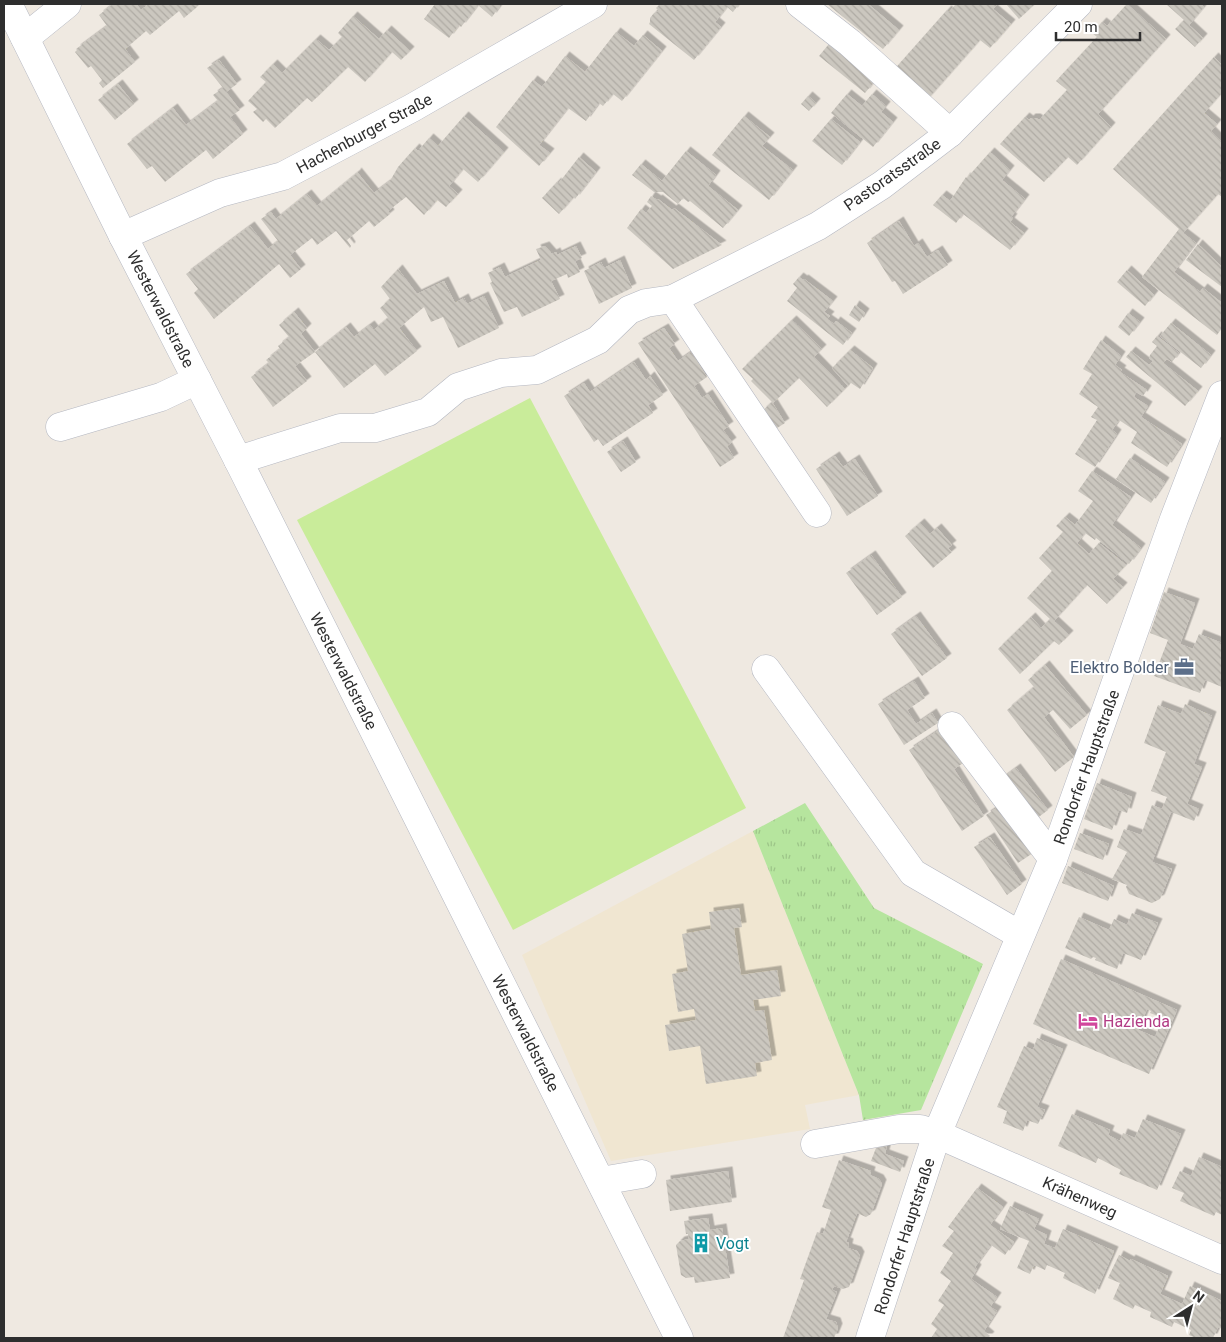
<svg xmlns="http://www.w3.org/2000/svg" width="1226" height="1342" font-family="Roboto,sans-serif">
<style>
.education{fill:#f0e6d1}
.park{fill:url(#park-tufts)}
.pitch{fill:#c9ec9a}
.building{fill:url(#building-back-hatch);fill-rule:evenodd;filter:url(#shadow)}
.lines{fill:none;stroke-linecap:round;stroke-linejoin:round}
.minor-casing{stroke:#b4b7c1;stroke-width:29}
.minor{stroke:#fff;stroke-width:28}
.labels{text-anchor:middle;stroke-width:4;stroke-linejoin:round;paint-order:stroke}
.street-label{font-size:16px;fill:#2e2e2e;stroke:#fff}
.service-label{font-size:16px;fill:#4e5e75;stroke:#fff;text-anchor:end}
.hotel-label{font-size:16px;fill:#b23c85;stroke:#fff;text-anchor:start}
.culture-label{font-size:16px;fill:#0d838f;stroke:#fff;text-anchor:start}
</style>
<defs>
<pattern id="park-tufts" width="24" height="20" patternUnits="userSpaceOnUse" patternTransform="scale(1.25)"><rect width="24" height="20" fill="#b6e59e"/><path d="M3 7l-1-3M5 7V3M7 7l1-3M15 17l-1-3M17 17v-4M19 17l1-3" fill="none" stroke="#9dc588"/></pattern>
<pattern id="building-back-hatch" width="6" height="6" patternUnits="userSpaceOnUse" patternTransform="scale(1.25)"><rect width="6" height="6" fill="#cbc7bf"/><path d="M-1 5l2 2M0 0l6 6M5-1l2 2" fill="none" stroke="#afaba4"/></pattern>
<filter id="shadow"><feDropShadow dx="4.5" dy="-4.5" stdDeviation="0" flood-color="#0004"/></filter>
</defs>
<rect width="100%" height="100%" fill="#efe9e1"/>
<path class="education" d="M 753,831 L 859,1095 L 805,1105 L 810,1129 L 611,1161 L 522,955 Z"/>
<path class="park" d="M 805,803 L 874,908 L 983,964 L 921,1110 L 863,1120 L 859,1095 L 753,831 Z"/>
<path class="pitch" d="M 530,398 L 746,808 L 513,930 L 297,520 Z"/>
<g class="building">
<path d="M 113,4 L 136,4 L 141,10 L 149,4 L 195,4 L 197,7 L 184,18 L 179,11 L 150,35 L 146,31 L 125,49 L 135,62 L 103,88 L 99,83 L 102,80 L 91,66 L 88,68 L 75,52 L 77,50 L 76,49 L 107,26 L 99,15 Z"/>
<path d="M 435,4 L 498,4 L 500,6 L 492,17 L 478,5 L 461,27 L 459,25 L 449,38 L 424,19 Z"/>
<path d="M 660,4 L 739,4 L 733,12 L 727,7 L 715,22 L 721,27 L 694,60 L 649,24 L 650,22 L 650,18 L 654,13 L 659,11 L 656,8 Z"/>
<path d="M 827,4 L 868,4 L 899,30 L 883,49 Z"/>
<path d="M 956,4 L 996,4 L 997,5 L 993,9 L 1011,24 L 990,48 L 980,40 L 926,101 L 892,72 L 947,10 L 949,12 Z"/>
<path d="M 1006,4 L 1035,4 L 1019,19 Z"/>
<path d="M 1127,4 L 1166,39 L 1098,114 L 1111,127 L 1077,165 L 1068,157 L 1044,182 L 1000,144 L 1025,117 L 1029,120 L 1031,118 L 1036,118 L 1039,120 L 1067,90 L 1056,81 L 1097,37 L 1092,33 L 1102,22 L 1107,26 Z"/>
<path d="M 1166,4 L 1200,4 L 1204,7 L 1189,25 L 1203,38 L 1195,47 L 1175,29 L 1184,20 Z"/>
<path d="M 353,16 L 379,39 L 387,30 L 410,51 L 401,60 L 392,52 L 365,82 L 348,67 L 312,102 L 307,98 L 275,128 L 266,119 L 263,122 L 253,112 L 257,109 L 248,101 L 266,82 L 260,77 L 273,64 L 282,73 L 316,39 L 329,50 L 342,37 L 338,33 Z"/>
<path d="M 616,32 L 634,46 L 643,35 L 662,51 L 622,101 L 613,94 L 603,106 L 599,103 L 586,121 L 568,108 L 539,145 L 550,153 L 539,166 L 496,127 L 533,80 L 542,87 L 565,56 L 585,72 Z"/>
<path d="M 829,44 L 875,81 L 865,93 L 819,56 Z"/>
<path d="M 1214,57 L 1222,65 L 1222,95 L 1221,94 L 1204,113 L 1217,124 L 1211,131 L 1222,142 L 1222,197 L 1218,194 L 1183,233 L 1196,243 L 1174,272 L 1200,292 L 1203,288 L 1222,303 L 1222,328 L 1217,335 L 1142,277 L 1179,229 L 1113,169 Z"/>
<path d="M 219,60 L 237,84 L 226,92 L 240,110 L 230,117 L 243,134 L 213,159 L 206,150 L 165,182 L 152,166 L 147,169 L 127,144 L 173,108 L 186,125 L 218,101 L 213,95 L 223,88 L 207,68 Z"/>
<path d="M 118,84 L 134,104 L 115,120 L 98,100 Z"/>
<path d="M 847,94 L 862,106 L 872,94 L 886,106 L 881,112 L 893,122 L 873,147 L 831,113 Z"/>
<path d="M 808,96 L 816,103 L 809,111 L 801,104 Z"/>
<path d="M 464,116 L 504,152 L 478,182 L 463,169 L 449,186 L 458,194 L 446,207 L 437,200 L 424,215 L 406,197 L 388,211 L 390,214 L 374,227 L 369,221 L 347,240 L 351,246 L 350,248 L 336,231 L 317,245 L 312,238 L 290,255 L 301,269 L 290,278 L 279,264 L 214,319 L 194,293 L 198,289 L 186,274 L 250,226 L 268,249 L 278,241 L 261,219 L 271,212 L 276,219 L 307,194 L 317,206 L 356,174 L 357,172 L 374,193 L 390,181 L 398,167 L 415,148 L 418,151 L 429,138 L 438,146 Z"/>
<path d="M 744,116 L 770,137 L 762,146 L 793,170 L 769,200 L 712,155 Z"/>
<path d="M 831,119 L 860,142 L 842,165 L 812,141 Z"/>
<path d="M 686,151 L 716,175 L 708,186 L 738,210 L 723,228 L 690,201 L 688,202 L 683,198 L 678,204 L 663,192 L 654,192 L 632,175 L 641,164 L 662,181 Z"/>
<path d="M 990,152 L 1010,170 L 1002,180 L 1025,199 L 1011,217 L 1013,218 L 1010,222 L 1024,233 L 1010,250 L 963,214 L 956,223 L 933,205 L 942,195 L 950,201 L 966,177 L 967,178 Z"/>
<path d="M 579,157 L 596,172 L 575,199 L 574,197 L 559,214 L 542,198 L 557,182 L 558,184 Z"/>
<path d="M 651,196 L 657,200 L 658,199 L 672,210 L 674,208 L 722,245 L 673,269 L 627,228 L 641,209 L 646,213 L 652,206 L 647,202 Z"/>
<path d="M 899,221 L 914,246 L 918,243 L 927,257 L 938,250 L 948,265 L 903,294 L 895,281 L 892,282 L 867,243 Z"/>
<path d="M 1198,244 L 1222,267 L 1222,287 L 1186,260 Z"/>
<path d="M 545,246 L 552,254 L 556,252 L 557,255 L 576,246 L 582,258 L 575,261 L 580,272 L 568,278 L 567,274 L 551,281 L 560,299 L 522,317 L 517,307 L 504,312 L 490,283 L 492,282 L 488,273 L 500,267 L 505,277 L 541,260 L 536,249 Z"/>
<path d="M 620,260 L 632,288 L 599,304 L 584,271 L 601,262 L 604,268 Z"/>
<path d="M 398,269 L 417,294 L 444,281 L 455,303 L 464,298 L 467,304 L 484,296 L 499,328 L 458,348 L 443,317 L 431,322 L 424,307 L 399,328 L 417,351 L 385,376 L 375,364 L 344,388 L 315,352 L 295,366 L 307,381 L 273,407 L 251,377 L 269,363 L 266,360 L 280,349 L 278,346 L 289,337 L 279,325 L 294,312 L 307,328 L 301,334 L 315,352 L 346,327 L 354,337 L 370,325 L 374,330 L 388,318 L 380,308 L 390,299 L 381,287 Z"/>
<path d="M 1127,270 L 1154,295 L 1145,306 L 1117,282 Z"/>
<path d="M 799,277 L 803,280 L 804,279 L 833,301 L 824,312 L 830,316 L 827,319 L 834,324 L 836,321 L 852,333 L 843,345 L 787,301 L 797,288 L 793,284 Z"/>
<path d="M 855,305 L 865,313 L 859,322 L 849,315 Z"/>
<path d="M 1128,313 L 1140,322 L 1129,336 L 1118,327 Z"/>
<path d="M 792,320 L 822,349 L 814,357 L 845,389 L 827,407 L 799,378 L 773,403 L 751,381 L 753,379 L 742,369 Z"/>
<path d="M 1171,323 L 1211,355 L 1201,368 L 1160,336 Z"/>
<path d="M 664,328 L 675,344 L 669,348 L 678,361 L 691,352 L 707,377 L 694,386 L 702,398 L 708,394 L 729,426 L 723,430 L 732,442 L 727,446 L 734,458 L 720,467 L 638,343 Z"/>
<path d="M 1157,336 L 1179,353 L 1172,362 L 1167,359 L 1163,363 L 1198,391 L 1185,406 L 1126,357 L 1131,351 L 1149,365 L 1153,361 L 1149,358 L 1150,355 L 1157,346 L 1152,342 Z"/>
<path d="M 1101,340 L 1121,356 L 1115,365 L 1122,370 L 1120,372 L 1147,390 L 1143,396 L 1136,392 L 1134,397 L 1148,406 L 1141,417 L 1182,444 L 1167,467 L 1131,443 L 1137,432 L 1119,420 L 1112,430 L 1117,434 L 1095,467 L 1075,454 L 1097,420 L 1091,417 L 1098,407 L 1079,394 L 1092,374 L 1083,369 Z"/>
<path d="M 850,350 L 873,368 L 860,389 L 851,383 L 848,386 L 832,368 Z"/>
<path d="M 634,362 L 646,380 L 650,376 L 663,395 L 648,405 L 653,413 L 603,446 L 598,439 L 594,442 L 564,396 L 584,383 L 590,392 Z"/>
<path d="M 772,402 L 785,423 L 774,430 L 762,411 Z"/>
<path d="M 623,441 L 636,462 L 621,472 L 607,452 Z"/>
<path d="M 835,456 L 843,467 L 855,459 L 878,496 L 847,516 L 816,469 Z"/>
<path d="M 1130,458 L 1165,482 L 1151,503 L 1116,479 Z"/>
<path d="M 1092,471 L 1131,497 L 1112,525 L 1141,548 L 1129,564 L 1096,538 L 1095,540 L 1085,533 L 1077,543 L 1089,554 L 1099,543 L 1126,565 L 1113,579 L 1123,587 L 1107,604 L 1087,585 L 1054,621 L 1069,635 L 1059,645 L 1054,641 L 1020,674 L 998,649 L 1031,617 L 1041,628 L 1050,619 L 1027,598 L 1052,571 L 1039,558 L 1063,532 L 1056,526 L 1065,517 L 1075,525 L 1093,501 L 1078,491 Z"/>
<path d="M 920,523 L 930,534 L 937,528 L 952,545 L 948,548 L 952,552 L 933,568 L 905,536 Z"/>
<path d="M 871,555 L 902,597 L 877,615 L 846,573 Z"/>
<path d="M 1164,592 L 1195,603 L 1180,644 L 1193,649 L 1199,634 L 1222,643 L 1222,687 L 1205,680 L 1200,693 L 1154,676 L 1168,640 L 1150,633 Z"/>
<path d="M 916,616 L 947,658 L 922,676 L 891,634 Z"/>
<path d="M 1045,665 L 1087,715 L 1070,729 L 1053,710 L 1044,717 L 1074,757 L 1055,772 L 1007,710 L 1034,687 L 1028,680 Z"/>
<path d="M 914,681 L 925,698 L 907,710 L 916,724 L 932,713 L 938,723 L 904,745 L 878,704 Z"/>
<path d="M 1185,704 L 1212,716 L 1194,764 L 1202,767 L 1187,804 L 1199,809 L 1194,821 L 1171,812 L 1152,862 L 1172,869 L 1160,899 L 1152,903 L 1129,894 L 1126,887 L 1127,885 L 1112,879 L 1127,852 L 1117,847 L 1124,829 L 1141,835 L 1152,805 L 1162,809 L 1167,797 L 1151,791 L 1166,752 L 1144,743 L 1158,705 L 1181,714 Z"/>
<path d="M 945,726 L 968,760 L 954,769 L 984,816 L 962,831 L 909,750 Z"/>
<path d="M 1016,768 L 1048,810 L 1032,822 L 1000,780 Z"/>
<path d="M 1097,783 L 1132,797 L 1127,813 L 1119,810 L 1112,830 L 1084,819 Z"/>
<path d="M 1001,805 L 1033,853 L 1018,863 L 986,815 Z"/>
<path d="M 1080,833 L 1109,844 L 1103,860 L 1074,849 Z"/>
<path d="M 990,837 L 1022,884 L 1007,895 L 974,847 Z"/>
<path d="M 1068,866 L 1114,886 L 1108,901 L 1062,883 Z"/>
<path d="M 739,908 L 742,927 L 734,928 L 741,975 L 777,970 L 781,996 L 753,1000 L 755,1011 L 764,1010 L 772,1060 L 755,1063 L 757,1076 L 706,1084 L 700,1046 L 669,1051 L 665,1025 L 696,1020 L 694,1009 L 678,1012 L 672,974 L 688,971 L 682,934 L 711,929 L 709,912 Z"/>
<path d="M 1132,913 L 1158,923 L 1141,960 L 1123,953 L 1117,969 L 1095,960 L 1096,958 L 1093,957 L 1091,959 L 1065,948 L 1079,917 L 1109,930 L 1114,919 L 1127,925 Z"/>
<path d="M 1061,959 L 1177,1010 L 1149,1074 L 1033,1024 ZM 1147,1009 L 1151,1011 L 1150,1013 L 1163,1018 L 1155,1037 L 1138,1030 Z"/>
<path d="M 1037,1038 L 1063,1049 L 1037,1107 L 1045,1110 L 1038,1124 L 1027,1120 L 1023,1131 L 1003,1123 L 1007,1111 L 997,1107 L 1024,1046 L 1033,1050 Z"/>
<path d="M 1072,1114 L 1110,1130 L 1108,1135 L 1120,1141 L 1123,1133 L 1135,1138 L 1143,1119 L 1181,1134 L 1157,1190 L 1119,1174 L 1121,1170 L 1098,1158 L 1096,1163 L 1058,1146 Z"/>
<path d="M 887,1146 L 885,1154 L 904,1161 L 900,1172 L 871,1161 L 876,1148 Z"/>
<path d="M 1199,1157 L 1222,1167 L 1222,1215 L 1216,1212 L 1214,1216 L 1180,1201 L 1184,1193 L 1172,1188 L 1180,1171 L 1191,1176 Z"/>
<path d="M 839,1160 L 871,1171 L 870,1175 L 879,1179 L 882,1184 L 871,1214 L 866,1217 L 857,1213 L 846,1242 L 849,1243 L 848,1248 L 857,1251 L 860,1256 L 849,1287 L 843,1289 L 834,1286 L 832,1290 L 837,1292 L 826,1319 L 836,1322 L 838,1328 L 834,1338 L 783,1338 L 804,1280 L 800,1279 L 817,1232 L 823,1234 L 831,1210 L 822,1207 Z"/>
<path d="M 728,1171 L 732,1202 L 670,1211 L 666,1180 Z"/>
<path d="M 977,1188 L 1003,1207 L 990,1225 L 1014,1242 L 1005,1255 L 991,1245 L 975,1267 L 977,1269 L 971,1279 L 997,1297 L 990,1307 L 997,1311 L 984,1331 L 990,1336 L 988,1338 L 931,1338 L 937,1329 L 931,1324 L 944,1305 L 938,1301 L 951,1281 L 940,1273 L 953,1253 L 942,1246 L 954,1231 L 948,1227 Z"/>
<path d="M 1010,1206 L 1039,1219 L 1034,1229 L 1047,1235 L 1044,1244 L 1055,1248 L 1063,1229 L 1114,1251 L 1095,1294 L 1063,1278 L 1065,1273 L 1047,1265 L 1045,1270 L 1034,1265 L 1030,1274 L 1017,1268 L 1029,1241 L 1000,1229 Z"/>
<path d="M 708,1218 L 710,1230 L 722,1228 L 730,1278 L 695,1283 L 694,1277 L 686,1278 L 681,1275 L 676,1245 L 680,1241 L 689,1239 L 688,1234 L 686,1234 L 684,1221 Z"/>
<path d="M 1119,1255 L 1130,1261 L 1131,1259 L 1168,1276 L 1160,1294 L 1182,1304 L 1190,1286 L 1222,1301 L 1222,1329 L 1218,1327 L 1213,1338 L 1196,1338 L 1189,1335 L 1191,1330 L 1174,1322 L 1172,1327 L 1150,1317 L 1151,1312 L 1135,1305 L 1133,1309 L 1113,1299 L 1120,1283 L 1108,1278 Z"/>
</g>
<g class="lines">
<defs>
<g id="minor">
<path d="M 8,4 L 123,236 L 238,460 L 679,1338"/>
<path d="M 800,4 L 850,43 L 950,133"/>
<path d="M 25,38 L 67,4"/>
<path d="M 123,236 L 220,193 L 283,176 L 412,108 L 593,4"/>
<path d="M 673,299 L 817,513"/>
<path d="M 60,427 L 161,397 L 197,380"/>
<path d="M 238,460 L 340,428 L 375,428 L 428,412 L 458,387 L 501,373 L 537,370 L 598,340 L 629,310 L 646,303 L 673,299 L 818,226 L 882,185 L 950,133 L 1078,4"/>
<path d="M 766,669 L 913,873 L 1020,935"/>
<path d="M 952,726 L 1053,859"/>
<path d="M 815,1144 L 899,1129 L 920,1129 L 937,1134 L 1222,1260"/>
<path d="M 601,1181 L 642,1174"/>
<path d="M 870,1338 L 937,1134 L 1053,859 L 1174,519 L 1222,395"/>
</g>
</defs>
<use href="#minor" class="minor-casing"/>
<use href="#minor" class="minor"/>
</g>
<defs>
<symbol id="office-bare" viewBox="-9 -9 18 18"><path d="M-6-3h4V-5.5h4V-3h4V5H-6ZM-1-4.5V-3h2v-1.5ZM-6 0V1H6V0Z" fill="#5c6f8a" stroke="#fff" stroke-width="2.5" paint-order="stroke"/></symbol>
<symbol id="hotel-bare" viewBox="-9 -9 18 18"><path d="M-6-4.5h1.5V1H6V5H4.5V3h-9V5H-6ZM-4 0a1.8 1.8 0 1 1 3.6 0ZM.5 0V-2.5h3Q6-2.5 6 0Z" fill="#d1479c" stroke="#fff" stroke-width="2.5" paint-order="stroke"/></symbol>
<symbol id="building-bare" viewBox="-9 -9 18 18"><path d="M-4-6H4V6H1V3H-1V6H-4ZM-2.5-4.3h1.7v1.8h-1.7ZM.8-4.3h1.7v1.8H.8ZM-2.5-1h1.7V.8h-1.7ZM.8-1h1.7V.8H.8Z" fill="#0f9aa8" stroke="#fff" stroke-width="2.5" paint-order="stroke"/></symbol>
</defs>
<g fill-rule="evenodd">
<use href="#office-bare" x="1170" y="653" width="28" height="28"/>
<use href="#hotel-bare" x="1074" y="1007" width="28" height="28"/>
<use href="#building-bare" x="687" y="1229" width="28" height="28"/>
</g>
<g class="labels">
<g class="street-label">
<text transform="translate(364 133) rotate(-28)" y="6">Hachenburger Straße</text>
<text transform="translate(892 174) rotate(-35)" y="6">Pastoratsstraße</text>
<text transform="translate(161 309) rotate(63)" y="6">Westerwaldstraße</text>
<text transform="translate(344 671) rotate(63)" y="6">Westerwaldstraße</text>
<text transform="translate(1086 767) rotate(-70)" y="6">Rondorfer Hauptstraße</text>
<text transform="translate(526 1033) rotate(63)" y="6">Westerwaldstraße</text>
<text transform="translate(1080 1197) rotate(24)" y="6">Krähenweg</text>
<text transform="translate(904 1236) rotate(-72)" y="6">Rondorfer Hauptstraße</text>
</g>
<g class="service-label">
<text x="1169" y="673">Elektro Bolder</text>
</g>
<g class="hotel-label">
<text x="1103" y="1027">Hazienda</text>
</g>
<g class="culture-label">
<text x="716" y="1249">Vogt</text>
</g>
</g>
<rect width="1226" height="1342" fill="none" stroke="#2e2e2e" stroke-width="10"/>
<g transform="translate(1191 1307) rotate(36)" stroke="#ffffff" stroke-width="4" paint-order="stroke">
<path d="M0-4L9 19L0 12L-9 19Z" fill="#2e2e2e"/>
<text y="-8" font-size="14" font-weight="bold" text-anchor="middle" fill="#2e2e2e">N</text>
</g>
<path d="M1056 32v8h84v-8" fill="none" stroke="#2e2e2e" stroke-width="2.5"/>
<text x="1064" y="32" font-size="15" fill="#2e2e2e" stroke="#ffffff" stroke-width="4" paint-order="stroke">20 m</text>
</svg>
